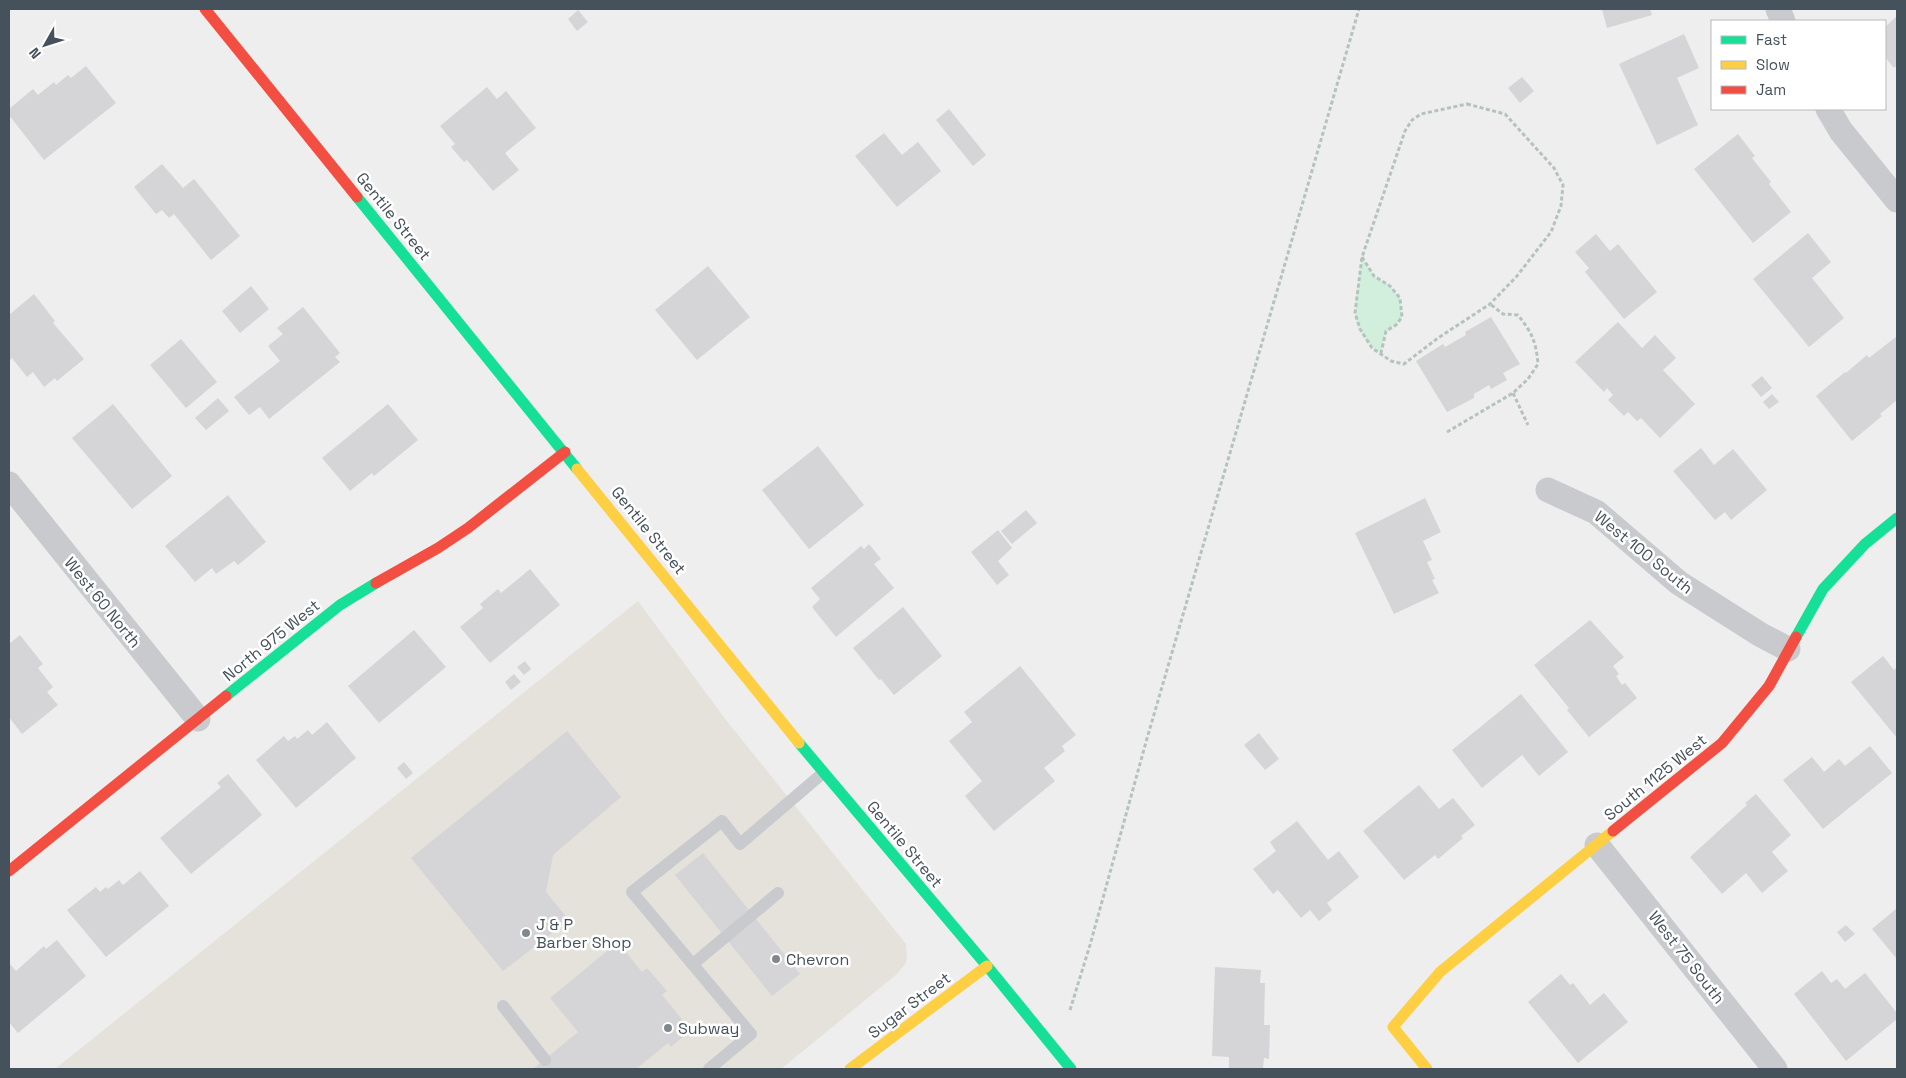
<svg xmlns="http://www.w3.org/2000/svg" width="1906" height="1078" font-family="'Space Grotesk',sans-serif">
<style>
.commercial{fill:#e4e2db}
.green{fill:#d1efdc}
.building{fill:#d5d5d7}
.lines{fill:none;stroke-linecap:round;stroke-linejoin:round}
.path{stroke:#b5c3be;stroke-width:3;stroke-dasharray:4 2.5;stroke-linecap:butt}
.lane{stroke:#c8cacd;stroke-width:12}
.street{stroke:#c8cacd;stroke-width:25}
.fast{stroke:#16e098;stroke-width:11}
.slow{stroke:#ffcf43;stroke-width:11}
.jam{stroke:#f24e42;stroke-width:11}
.poi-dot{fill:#80888e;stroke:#fff;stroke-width:2}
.labels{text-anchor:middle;stroke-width:5;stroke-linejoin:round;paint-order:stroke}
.street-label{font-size:16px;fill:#45515b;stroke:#fff}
.poi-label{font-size:16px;fill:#45515b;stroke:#fff;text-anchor:start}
</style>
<rect width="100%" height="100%" fill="#efeeee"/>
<path class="commercial" d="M 638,601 L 726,720 L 906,944 L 907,955 L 906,963 L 897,974 L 781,1069 L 55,1069 Z"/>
<path class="green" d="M 1362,257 L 1374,276 L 1390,286 L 1400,298 L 1402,317 L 1396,325 L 1386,331 L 1381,353 C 1368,346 1355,327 1355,312 C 1355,294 1360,275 1362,257 Z"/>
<g class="building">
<path d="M 1602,9 L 1650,9 L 1652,15 L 1607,28 Z"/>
<path d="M 578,10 L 588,22 L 577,31 L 568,19 Z"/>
<path d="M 1897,16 L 1897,65 L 1894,68 L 1885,57 L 1885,27 Z"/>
<path d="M 1684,34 L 1699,68 L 1677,78 L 1698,125 L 1657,145 L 1619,64 Z"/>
<path d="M 86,66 L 116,103 L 44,160 L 9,115 L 9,109 L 33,89 L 38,95 L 54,82 L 56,85 L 68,75 L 71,78 Z"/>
<path d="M 1522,77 L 1534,91 L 1520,103 L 1508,88 Z"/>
<path d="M 487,87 L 497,99 L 506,91 L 536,128 L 505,153 L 519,170 L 493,191 L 467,160 L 464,162 L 451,147 L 455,144 L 440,126 Z"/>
<path d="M 949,109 L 986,155 L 973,166 L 936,120 Z"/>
<path d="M 884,133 L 902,155 L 918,142 L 941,171 L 897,207 L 855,156 Z"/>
<path d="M 1738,134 L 1755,156 L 1752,158 L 1771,182 L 1769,184 L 1791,212 L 1753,243 L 1694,169 Z"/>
<path d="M 162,164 L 183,188 L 194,179 L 240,236 L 211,260 L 174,214 L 169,218 L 162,210 L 156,214 L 134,187 Z"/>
<path d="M 1808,233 L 1831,262 L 1812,278 L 1844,318 L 1809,347 L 1753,279 Z"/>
<path d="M 1596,234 L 1610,251 L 1618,244 L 1657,292 L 1624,319 L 1585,272 L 1589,268 L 1575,252 Z"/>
<path d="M 708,266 L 750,317 L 697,360 L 655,310 Z"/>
<path d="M 251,286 L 269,309 L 240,333 L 222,311 Z"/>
<path d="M 34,294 L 55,321 L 53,323 L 84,359 L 57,381 L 55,378 L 44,387 L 33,372 L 27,377 L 12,358 L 9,361 L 9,315 Z"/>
<path d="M 303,307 L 340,353 L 335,357 L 340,362 L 269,419 L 260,407 L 249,415 L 234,397 L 280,361 L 268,346 L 283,334 L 277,328 Z"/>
<path d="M 1491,317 L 1520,364 L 1503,373 L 1507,380 L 1491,389 L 1489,385 L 1474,394 L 1474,398 L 1447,412 L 1416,361 L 1443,344 L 1445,347 L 1466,335 L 1465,332 Z"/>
<path d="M 1618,322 L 1642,348 L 1655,335 L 1676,358 L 1663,370 L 1695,404 L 1660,438 L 1641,418 L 1637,421 L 1628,412 L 1624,416 L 1608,400 L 1613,395 L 1607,388 L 1604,392 L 1575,362 Z"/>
<path d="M 1897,336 L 1897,400 L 1880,414 L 1882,416 L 1852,441 L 1816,396 L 1845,372 L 1846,373 L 1867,355 L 1869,358 Z"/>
<path d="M 181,339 L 217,382 L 186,408 L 150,365 Z"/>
<path d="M 1762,376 L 1772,388 L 1761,397 L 1751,385 Z"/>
<path d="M 1772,394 L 1779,402 L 1769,409 L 1763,402 Z"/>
<path d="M 218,398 L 229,411 L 206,430 L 195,418 Z"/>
<path d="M 113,404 L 172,476 L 132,509 L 72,438 Z"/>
<path d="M 388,404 L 418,440 L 374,476 L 372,473 L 350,491 L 322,458 Z"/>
<path d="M 818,446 L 864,505 L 809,549 L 762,490 Z"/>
<path d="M 1701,448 L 1714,465 L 1733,449 L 1767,490 L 1731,520 L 1725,512 L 1715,520 L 1673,471 Z"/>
<path d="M 228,495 L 266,542 L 238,565 L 234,561 L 216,574 L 212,568 L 195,582 L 165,546 Z"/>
<path d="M 1425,498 L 1441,532 L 1423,541 L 1432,560 L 1427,562 L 1435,579 L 1432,580 L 1439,593 L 1394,614 L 1355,533 Z"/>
<path d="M 1026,510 L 1037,523 L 1012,544 L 1001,531 Z"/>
<path d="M 998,530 L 1012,548 L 998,561 L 1009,575 L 997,585 L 971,552 Z"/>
<path d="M 869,544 L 881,559 L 874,564 L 894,588 L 836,637 L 812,607 L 820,599 L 811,588 L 861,546 L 864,549 Z"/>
<path d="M 530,569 L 560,605 L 490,663 L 460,627 L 483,608 L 480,604 L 498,589 L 501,593 Z"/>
<path d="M 903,607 L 942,656 L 894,695 L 881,679 L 879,680 L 853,648 Z"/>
<path d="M 1590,620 L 1624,657 L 1613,666 L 1619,674 L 1616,676 L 1622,685 L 1625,683 L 1637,698 L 1589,737 L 1567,710 L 1569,708 L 1534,665 Z"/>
<path d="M 414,630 L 446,667 L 379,723 L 348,686 Z"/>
<path d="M 20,635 L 43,664 L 38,668 L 53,687 L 47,692 L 58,705 L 22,734 L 9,717 L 9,644 Z"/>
<path d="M 1883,656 L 1894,670 L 1897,667 L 1897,738 L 1851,682 Z"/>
<path d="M 525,661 L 531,669 L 524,675 L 517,667 Z"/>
<path d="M 1020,666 L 1076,735 L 1062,746 L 1065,751 L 1044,768 L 1055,781 L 994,831 L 965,796 L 982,781 L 949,741 L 972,722 L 964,712 Z"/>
<path d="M 514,674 L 521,682 L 511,690 L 505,682 Z"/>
<path d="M 1521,694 L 1568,752 L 1539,776 L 1522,755 L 1482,788 L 1452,750 Z"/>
<path d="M 327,722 L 356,758 L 296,808 L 256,760 L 284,736 L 288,741 L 295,736 L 297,739 L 308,730 L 312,735 Z"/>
<path d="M 567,731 L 621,797 L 553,855 L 546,892 L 569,920 L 503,971 L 411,858 Z"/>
<path d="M 1259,733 L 1279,759 L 1265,770 L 1244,745 Z"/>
<path d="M 1870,746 L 1892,773 L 1823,829 L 1783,780 L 1812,757 L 1824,772 L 1839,759 L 1845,766 Z"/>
<path d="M 404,762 L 413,773 L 406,779 L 397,768 Z"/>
<path d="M 228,774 L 262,815 L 191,874 L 160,838 L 221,787 L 217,783 Z"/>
<path d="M 1419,785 L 1439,809 L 1453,798 L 1475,825 L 1461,836 L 1463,838 L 1438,859 L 1435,855 L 1404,880 L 1363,831 Z"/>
<path d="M 1756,794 L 1791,835 L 1772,852 L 1788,871 L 1762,893 L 1746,873 L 1722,894 L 1690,857 L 1747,805 L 1745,803 Z"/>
<path d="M 1297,821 L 1328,860 L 1339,851 L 1359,877 L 1327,903 L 1332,910 L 1319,921 L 1310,910 L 1301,918 L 1278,890 L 1273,894 L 1253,869 L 1276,851 L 1270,842 Z"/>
<path d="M 703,853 L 800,974 L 772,996 L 675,875 Z"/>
<path d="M 140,871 L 169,906 L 106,957 L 67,910 L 96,887 L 100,892 L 106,887 L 108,889 L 119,880 L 123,885 Z"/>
<path d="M 1897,908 L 1897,959 L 1872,929 Z"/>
<path d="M 1846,925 L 1855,934 L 1845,942 L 1837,932 Z"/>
<path d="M 57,940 L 86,976 L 18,1033 L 9,1022 L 9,963 L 16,971 L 44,946 L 46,949 Z"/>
<path d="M 618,942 L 642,972 L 647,968 L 667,991 L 662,995 L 691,1030 L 671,1047 L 668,1043 L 636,1069 L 533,1069 L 578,1032 L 550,998 Z"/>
<path d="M 1215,967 L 1261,970 L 1260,983 L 1265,983 L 1264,1025 L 1270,1025 L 1269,1059 L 1264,1058 L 1263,1069 L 1229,1069 L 1229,1057 L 1212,1056 Z"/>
<path d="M 1822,971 L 1831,983 L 1837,979 L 1845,989 L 1865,973 L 1897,1013 L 1897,1019 L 1846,1061 L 1794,994 Z"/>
<path d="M 1561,974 L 1570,985 L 1573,983 L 1590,1005 L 1604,993 L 1628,1022 L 1578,1063 L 1528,1002 Z"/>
</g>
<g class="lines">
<g class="path">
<path d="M 1467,104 L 1505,114 L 1554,168 L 1563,185 L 1561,206 L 1551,232 L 1517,276 L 1490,304 L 1438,338 L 1404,364 L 1391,361 L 1372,348 L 1360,329 L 1355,313 L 1362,257 L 1405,131 L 1412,120 L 1421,114 Z"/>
<path d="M 1362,257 L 1374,276 L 1390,286 L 1400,298 L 1402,317 L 1396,325 L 1386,331 L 1381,353"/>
<path d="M 1513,393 L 1528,425"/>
<path d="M 1447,432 L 1513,393 L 1528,379 L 1538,364 C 1536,341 1532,333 1518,315 L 1503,314 L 1490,304"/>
<path d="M 1070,1010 L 1090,945 L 1146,742 L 1359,9"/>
</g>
<g class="lane">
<path d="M 693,964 L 778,893"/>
<path d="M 503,1006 L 545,1060"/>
<path d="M 709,1069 L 751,1034 L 632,892 L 722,821 L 740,844 L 823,773"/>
</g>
<g class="street">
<path d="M 1778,9 L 1783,21"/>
<path d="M 1828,109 L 1841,131 L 1897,200"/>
<path d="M 9,484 L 198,719"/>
<path d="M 1548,490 L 1596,512 L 1679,583 L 1761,635 L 1788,649"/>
<path d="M 1597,845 L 1775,1069"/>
</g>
<g class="fast">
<path d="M 357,197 L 577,469"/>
<path d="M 1796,637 L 1823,589 L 1865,544 L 1897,518"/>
<path d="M 226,696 L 340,605 L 376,583"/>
<path d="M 799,743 L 987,966 L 1071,1069"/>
</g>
<g class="slow">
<path d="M 577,469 L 799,743"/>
<path d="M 850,1069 L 987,966"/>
<path d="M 1427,1069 L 1393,1027 L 1440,972 L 1613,831"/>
</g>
<g class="jam">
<path d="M 205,9 L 357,197"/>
<path d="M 376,583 L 438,548 L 468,528 L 565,452"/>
<path d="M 1613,831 L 1722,743 L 1769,686 L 1796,637"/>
<path d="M 9,871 L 226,696"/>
</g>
</g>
<g class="poi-dot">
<circle cx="526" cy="933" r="5"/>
<circle cx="776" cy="959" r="5"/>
<circle cx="668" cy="1028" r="5"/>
</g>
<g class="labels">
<g class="street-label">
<text transform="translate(394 216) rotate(51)" y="6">Gentile Street</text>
<text transform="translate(649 530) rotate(51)" y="6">Gentile Street</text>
<text transform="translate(1644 552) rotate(39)" y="6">West 100 South</text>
<text transform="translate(103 602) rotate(51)" y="6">West 60 North</text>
<text transform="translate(271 640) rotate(-39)" y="6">North 975 West</text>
<text transform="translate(1655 777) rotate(-39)" y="6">South 1125 West</text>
<text transform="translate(905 844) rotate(50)" y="6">Gentile Street</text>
<text transform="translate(1687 957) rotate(52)" y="6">West 75 South</text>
<text transform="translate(909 1005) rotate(-37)" y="6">Sugar Street</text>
</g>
<g class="poi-label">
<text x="536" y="930">J &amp; P<tspan x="536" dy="18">Barber Shop</tspan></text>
<text x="786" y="965">Chevron</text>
<text x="678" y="1034">Subway</text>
</g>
</g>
<rect width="1906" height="1078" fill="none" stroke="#45515b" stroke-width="20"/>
<rect x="1711" y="20" width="175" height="90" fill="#ffffff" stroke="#b5b9bd"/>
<rect x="1721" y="36" width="25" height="8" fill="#16e098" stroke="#b5b9bd"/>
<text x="1756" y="45" font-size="15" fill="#45515b">Fast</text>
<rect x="1721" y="61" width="25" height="8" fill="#ffcf43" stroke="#b5b9bd"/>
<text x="1756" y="70" font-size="15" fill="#45515b">Slow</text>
<rect x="1721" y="86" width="25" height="8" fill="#f24e42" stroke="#b5b9bd"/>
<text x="1756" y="95" font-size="15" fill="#45515b">Jam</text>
<g transform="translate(45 45) rotate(231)" stroke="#ffffff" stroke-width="4" paint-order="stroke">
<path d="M0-4L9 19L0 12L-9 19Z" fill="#45515b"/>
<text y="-8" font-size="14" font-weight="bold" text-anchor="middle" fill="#45515b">N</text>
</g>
</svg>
